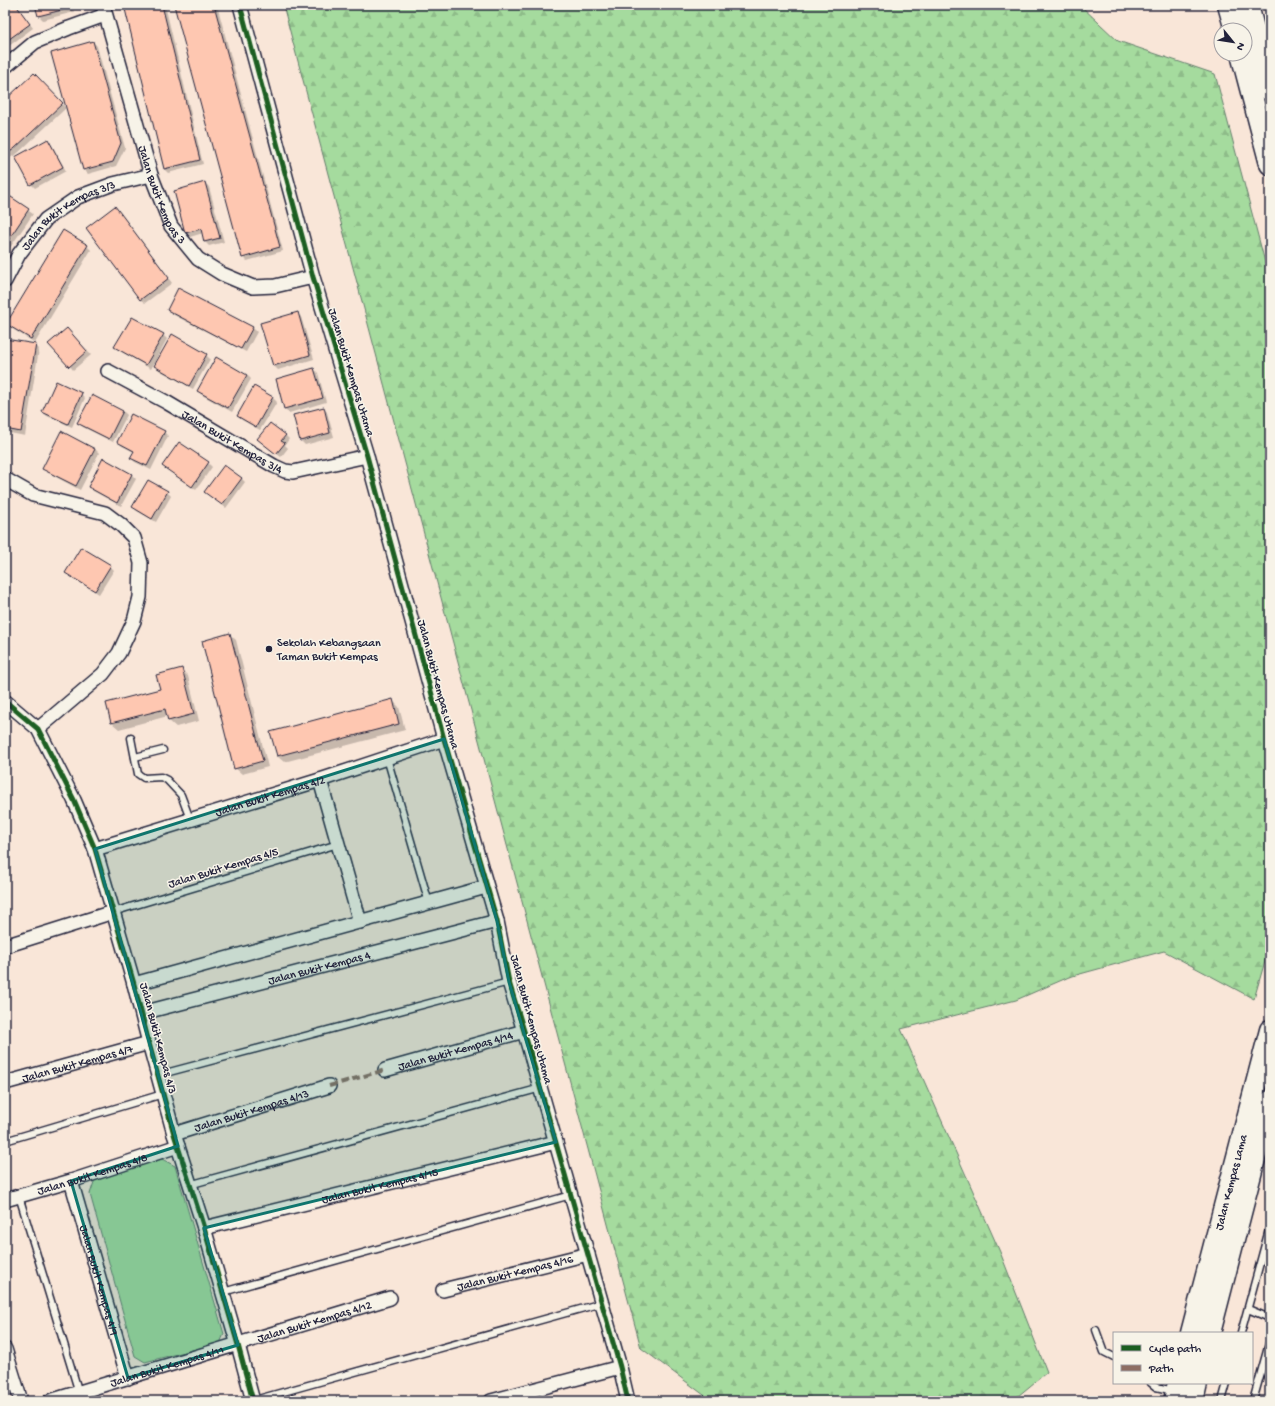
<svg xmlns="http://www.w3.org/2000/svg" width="1275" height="1406" font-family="'Gochi Hand',sans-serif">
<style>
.forest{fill:url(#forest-firs);stroke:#647e6c}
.green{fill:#a5db9e;stroke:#647e6c}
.shadow{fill:#0003}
.building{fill:#fec7b1;stroke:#22223b}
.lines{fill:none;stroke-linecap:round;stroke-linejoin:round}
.service-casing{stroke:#22223b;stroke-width:9}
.minor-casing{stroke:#22223b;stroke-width:16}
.primary-casing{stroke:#22223b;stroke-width:23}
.service{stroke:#f7f3e8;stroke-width:6}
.minor{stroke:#f7f3e8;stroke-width:13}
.primary{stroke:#f7f3e8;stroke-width:20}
.quiet{stroke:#8d6e63;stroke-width:4;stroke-dasharray:8 4;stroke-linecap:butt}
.cycleway-casing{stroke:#f7f3e8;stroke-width:8}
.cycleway{stroke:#1b5e20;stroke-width:5}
.marked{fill:#0f766e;fill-opacity:0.2;stroke:#0f766e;stroke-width:3;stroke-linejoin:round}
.poi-dot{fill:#22223b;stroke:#f7f3e8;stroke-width:1.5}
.labels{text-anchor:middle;stroke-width:3;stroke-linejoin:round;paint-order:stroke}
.street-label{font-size:12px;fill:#22223b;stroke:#f7f3e8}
.poi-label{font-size:12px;fill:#22223b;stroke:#f7f3e8;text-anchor:start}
</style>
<defs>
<pattern id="forest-firs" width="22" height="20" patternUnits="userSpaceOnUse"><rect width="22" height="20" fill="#a5db9e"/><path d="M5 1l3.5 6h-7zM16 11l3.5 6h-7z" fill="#8ebc89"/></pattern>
</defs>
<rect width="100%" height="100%" fill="#f9e6d8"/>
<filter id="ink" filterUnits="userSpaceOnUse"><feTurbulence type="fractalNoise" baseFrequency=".025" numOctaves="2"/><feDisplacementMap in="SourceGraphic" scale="8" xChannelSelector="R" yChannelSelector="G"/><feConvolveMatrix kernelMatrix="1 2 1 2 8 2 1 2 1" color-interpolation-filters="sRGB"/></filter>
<g filter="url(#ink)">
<path class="forest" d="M 283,5 L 1080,5 L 1118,41 L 1215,74 L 1270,281 L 1270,944 L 1254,999 L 1164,951 L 1069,977 L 1016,1000 L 901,1029 L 1000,1252 L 1047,1372 L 1012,1401 L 712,1401 L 641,1348 Z"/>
<path class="green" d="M 162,1159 L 175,1166 L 224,1334 L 220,1343 L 145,1362 L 135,1356 L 90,1194 L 95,1179 Z"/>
<g class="shadow">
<path d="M 5,5 L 16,5 L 33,28 L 5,49 Z"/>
<path d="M 36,5 L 72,5 L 74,12 L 43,20 L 39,16 Z"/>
<path d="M 125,5 L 165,5 L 203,164 L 168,173 L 164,169 Z"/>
<path d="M 175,5 L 217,5 L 283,251 L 247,261 L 243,257 Z"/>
<path d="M 93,42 L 97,46 L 125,148 L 116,166 L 88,174 L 84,170 L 52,53 Z"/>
<path d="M 34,74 L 66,108 L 18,153 L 5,161 L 5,102 Z"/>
<path d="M 48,141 L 52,145 L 66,171 L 35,188 L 31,184 Z"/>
<path d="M 205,183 L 209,187 L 224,242 L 209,246 L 205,242 L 203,233 L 190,237 L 186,233 Z"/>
<path d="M 5,194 L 33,214 L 5,255 Z"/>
<path d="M 115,207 L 172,283 L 145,303 L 141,300 Z"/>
<path d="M 87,246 L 91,250 L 35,343 L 11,328 L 7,324 Z"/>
<path d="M 168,310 L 253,328 L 257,332 L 246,352 L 172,314 Z"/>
<path d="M 297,313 L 301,317 L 314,359 L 278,370 L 274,366 Z"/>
<path d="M 71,333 L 91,355 L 73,370 L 70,366 Z"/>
<path d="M 163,335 L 167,339 L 151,369 L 120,351 L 116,347 Z"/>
<path d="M 35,345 L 39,349 L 25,436 L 5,432 L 5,346 Z"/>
<path d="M 206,355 L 210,359 L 193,389 L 159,370 L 155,366 Z"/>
<path d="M 314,369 L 318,373 L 326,402 L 289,413 L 285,409 L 277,380 Z"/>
<path d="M 247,375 L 251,379 L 232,412 L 202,395 L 198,391 Z"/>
<path d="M 255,387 L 273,398 L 277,402 L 260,430 L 242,420 L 238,416 Z"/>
<path d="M 81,394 L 85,398 L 72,427 L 47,416 L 43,412 Z"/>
<path d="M 323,408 L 327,412 L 334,437 L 305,445 L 301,441 Z"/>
<path d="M 123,411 L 127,415 L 113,442 L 83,427 L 79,423 Z"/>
<path d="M 62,432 L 95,449 L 99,453 L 80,490 L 47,472 L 43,468 Z"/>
<path d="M 164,432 L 168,436 L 151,470 L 135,462 L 131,458 L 134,452 L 122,446 L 118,442 Z"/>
<path d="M 285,435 L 289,439 L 285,445 L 288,448 L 281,457 L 258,439 Z"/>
<path d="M 208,463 L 212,467 L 196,490 L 164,466 Z"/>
<path d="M 132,475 L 136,479 L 121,506 L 93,491 L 89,487 Z"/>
<path d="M 241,478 L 245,482 L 226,508 L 210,496 Z"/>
<path d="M 167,492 L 171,496 L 156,522 L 137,511 L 133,507 Z"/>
<path d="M 110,566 L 114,570 L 99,594 L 71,576 Z"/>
<path d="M 229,634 L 236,640 L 268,767 L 242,774 L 235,768 Z"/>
<path d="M 181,669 L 188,676 L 199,721 L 176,727 L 169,721 L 168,716 L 119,729 L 112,723 L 107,704 L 161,690 Z"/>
<path d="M 392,700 L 399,707 L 405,730 L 284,762 L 277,756 Z"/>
</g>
<g class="building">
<path d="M 5,5 L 16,5 L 30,24 L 5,42 Z"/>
<path d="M 35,5 L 70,5 L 70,8 L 38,16 Z"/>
<path d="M 124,5 L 162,5 L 200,160 L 164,169 Z"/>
<path d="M 174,5 L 214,5 L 280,247 L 242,258 Z"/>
<path d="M 93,41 L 121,143 L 113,162 L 83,170 L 51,53 Z"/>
<path d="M 34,73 L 63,103 L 14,149 L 5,155 L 5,100 Z"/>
<path d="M 48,139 L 63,167 L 30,185 L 15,157 Z"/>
<path d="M 205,182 L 220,238 L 204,242 L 201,229 L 185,233 L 174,191 Z"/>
<path d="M 5,193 L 29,209 L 5,245 Z"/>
<path d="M 115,206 L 169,278 L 140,300 L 86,228 Z"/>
<path d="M 63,230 L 88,245 L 31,339 L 6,324 Z"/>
<path d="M 178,288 L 253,327 L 241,349 L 167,310 Z"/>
<path d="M 298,312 L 310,355 L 273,366 L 260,323 Z"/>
<path d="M 132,317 L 164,334 L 146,365 L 114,347 Z"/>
<path d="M 67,328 L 87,351 L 69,367 L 48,344 Z"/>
<path d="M 172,334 L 207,354 L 189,386 L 154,366 Z"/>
<path d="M 5,339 L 36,344 L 21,432 L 5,429 Z"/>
<path d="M 216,357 L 247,375 L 228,408 L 197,391 Z"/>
<path d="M 314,368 L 323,398 L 284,409 L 276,379 Z"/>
<path d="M 56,381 L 82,393 L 68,424 L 42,412 Z"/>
<path d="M 254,386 L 273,397 L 256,427 L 237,416 Z"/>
<path d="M 92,395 L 123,411 L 109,439 L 77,423 Z"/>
<path d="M 324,407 L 330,433 L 300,441 L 293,415 Z"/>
<path d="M 131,414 L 165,431 L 147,466 L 130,458 L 134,451 L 117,442 Z"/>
<path d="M 270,423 L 286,435 L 281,441 L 285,443 L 276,454 L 257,439 Z"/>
<path d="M 61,431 L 95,449 L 76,486 L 42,469 Z"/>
<path d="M 179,442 L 209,462 L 192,487 L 162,466 Z"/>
<path d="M 103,458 L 132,474 L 117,503 L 88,487 Z"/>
<path d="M 224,465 L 242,478 L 222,505 L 204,492 Z"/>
<path d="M 148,480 L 168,491 L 152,519 L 132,507 Z"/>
<path d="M 81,547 L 111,565 L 95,591 L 65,573 Z"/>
<path d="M 230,633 L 263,761 L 234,769 L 202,641 Z"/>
<path d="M 182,668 L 194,714 L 168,721 L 165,709 L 111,723 L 106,703 L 160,689 L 156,675 Z"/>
<path d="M 393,699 L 399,724 L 277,756 L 270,732 Z"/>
</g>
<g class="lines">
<defs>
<g id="service">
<path d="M 131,738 L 138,774 L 144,778 L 161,777 L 167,780 L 181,795 L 190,819"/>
<path d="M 135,757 L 163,750"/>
<path d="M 387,758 L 429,903"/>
<path d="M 113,912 L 338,844"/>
<path d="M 158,1075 L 509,982"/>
<path d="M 5,1141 L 163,1094"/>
<path d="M 189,1185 L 541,1088"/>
<path d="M 19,1196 L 79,1393"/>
<path d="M 223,1292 L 571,1195"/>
<path d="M 1248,1309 L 1267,1317 L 1270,1321"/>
<path d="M 1096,1330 L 1104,1352 L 1114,1357"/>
<path d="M 1241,1333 L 1270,1226"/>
<path d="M 1151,1383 L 1156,1387 L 1174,1391"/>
<path d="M 251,1401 L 602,1303"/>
<path d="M 1222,1401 L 1227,1383"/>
<path d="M 1253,1401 L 1270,1340"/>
</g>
<g id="minor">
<path id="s1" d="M 103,5 L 151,175 L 171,226 L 198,259 L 222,274 L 253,287 L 275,286 L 313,277"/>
<path d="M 240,5 L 313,277 L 367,456 L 444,739 L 497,921 L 509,982 L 524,1031 L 620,1367 L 628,1401"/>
<path d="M 5,67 L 35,42 L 69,28 L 105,15"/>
<path id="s2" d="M 5,281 L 19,254 L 46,219 L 78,197 L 113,184 L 151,175"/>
<path id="s3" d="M 108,371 L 166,402 L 274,466 L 285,471 L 293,472 L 367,456"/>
<path d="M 5,479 L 33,495 L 105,513 L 121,525 L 134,538 L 141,563 L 140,597 L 134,621 L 119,653 L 103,674 L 38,729"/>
<path d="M 5,701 L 38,729 L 74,800 L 95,849 L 134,984 L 149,1043 L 174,1134 L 204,1228 L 238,1345 L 253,1401"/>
<path d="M 320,780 L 360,922"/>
<path id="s4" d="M 95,849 L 320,780 L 444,739"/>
<path d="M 5,946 L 113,912"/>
<path d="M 134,984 L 486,887"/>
<path id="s5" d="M 142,1013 L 497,921"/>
<path id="s6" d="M 385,1070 L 524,1031"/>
<path id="s7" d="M 5,1083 L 149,1043"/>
<path id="s8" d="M 174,1134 L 329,1086"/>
<path id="s9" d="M 71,1181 L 128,1378"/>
<path id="s10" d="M 5,1200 L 71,1181 L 178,1146"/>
<path id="s11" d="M 204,1228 L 556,1142"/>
<path id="s12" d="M 443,1290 L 588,1254"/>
<path d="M 5,1349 L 21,1401"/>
<path id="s13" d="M 50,1401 L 390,1298"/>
<path d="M 491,1401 L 620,1367"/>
</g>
<g id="primary">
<path d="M 1228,5 L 1235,30"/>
<path d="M 1248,5 L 1270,91"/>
<path d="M 1241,54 L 1270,164"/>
<path id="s14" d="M 1191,1333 L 1270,1030"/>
<path d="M 1210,1333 L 1270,1101"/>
<path d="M 1174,1401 L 1178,1383"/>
<path d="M 1193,1401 L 1197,1383"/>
</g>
</defs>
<use href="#service" class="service-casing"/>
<use href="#minor" class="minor-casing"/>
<use href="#primary" class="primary-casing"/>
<use href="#service" class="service"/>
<use href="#minor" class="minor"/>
<use href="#primary" class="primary"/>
<path class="quiet" d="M 329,1086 L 385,1070"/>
<defs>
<g id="cycleway">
<path d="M 240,5 L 313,277 L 367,456 L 444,739 L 497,921 L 509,982 L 524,1031 L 620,1367 L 628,1401"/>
<path d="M 5,701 L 38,729 L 74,800 L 95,849 L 134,984 L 149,1043 L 174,1134 L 204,1228 L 238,1345 L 253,1401"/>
</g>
</defs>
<use href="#cycleway" class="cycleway-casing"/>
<use href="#cycleway" class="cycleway"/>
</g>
</g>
<path class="marked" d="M 444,739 L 497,921 L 509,982 L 556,1142 L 204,1228 L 238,1345 L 128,1378 L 71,1181 L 178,1146 L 95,849 Z"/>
<circle class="poi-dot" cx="269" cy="649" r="4"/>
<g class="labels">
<g class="street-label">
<text dy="4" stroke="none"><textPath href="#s1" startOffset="199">Jalan Bukit Kempas 3</textPath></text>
<text dy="4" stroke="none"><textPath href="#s2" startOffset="95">Jalan Bukit Kempas 3/3</textPath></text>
<text transform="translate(352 372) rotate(73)" y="4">Jalan Bukit Kempas Utama</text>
<text dy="4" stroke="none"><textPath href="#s3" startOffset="143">Jalan Bukit Kempas 3/4</textPath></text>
<text transform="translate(439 684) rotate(75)" y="4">Jalan Bukit Kempas Utama</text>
<text dy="4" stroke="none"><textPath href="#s4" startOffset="183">Jalan Bukit Kempas 4/2</textPath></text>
<text transform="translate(223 867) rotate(-17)" y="4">Jalan Bukit Kempas 4/5</text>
<text dy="4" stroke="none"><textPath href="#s5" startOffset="183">Jalan Bukit Kempas 4</textPath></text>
<text transform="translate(532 1019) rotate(75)" y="4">Jalan Bukit Kempas Utama</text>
<text transform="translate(159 1038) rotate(75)" y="4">Jalan Bukit Kempas 4/3</text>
<text dy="4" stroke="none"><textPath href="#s6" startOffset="73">Jalan Bukit Kempas 4/14</textPath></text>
<text dy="4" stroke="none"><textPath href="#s7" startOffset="75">Jalan Bukit Kempas 4/7</textPath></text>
<text dy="4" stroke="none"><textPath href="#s8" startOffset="81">Jalan Bukit Kempas 4/13</textPath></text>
<text dy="4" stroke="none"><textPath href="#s10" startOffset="91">Jalan Bukit Kempas 4/8</textPath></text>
<text dy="4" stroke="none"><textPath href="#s14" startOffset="156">Jalan Kempas Lama</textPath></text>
<text dy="4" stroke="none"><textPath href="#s11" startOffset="181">Jalan Bukit Kempas 4/15</textPath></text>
<text dy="4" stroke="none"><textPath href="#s12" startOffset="74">Jalan Bukit Kempas 4/16</textPath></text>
<text dy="4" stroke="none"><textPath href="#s9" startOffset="103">Jalan Bukit Kempas 4/9</textPath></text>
<text dy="4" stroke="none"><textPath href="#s13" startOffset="276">Jalan Bukit Kempas 4/12</textPath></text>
<text dy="4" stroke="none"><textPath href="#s13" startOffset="122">Jalan Bukit Kempas 4/11</textPath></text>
</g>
<g class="poi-label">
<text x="277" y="646">Sekolah Kebangsaan<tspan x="277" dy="14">Taman Bukit Kempas</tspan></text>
</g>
</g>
<rect width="1275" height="1406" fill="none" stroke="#f7f3e8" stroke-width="20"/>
<rect x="10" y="10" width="1255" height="1386" fill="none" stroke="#22223b" stroke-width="1.5" filter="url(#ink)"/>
<rect x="1113" y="1332" width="140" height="52" fill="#f7f3e8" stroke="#a29fa3"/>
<rect x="1121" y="1345" width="20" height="6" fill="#1b5e20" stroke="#a29fa3"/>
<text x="1149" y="1352" font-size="12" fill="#22223b">Cycle path</text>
<rect x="1121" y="1365" width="20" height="6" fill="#8d6e63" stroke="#a29fa3"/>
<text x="1149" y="1372" font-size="12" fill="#22223b">Path</text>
<g transform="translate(1233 42) rotate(120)"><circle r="19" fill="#f7f3e8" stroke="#a29fa3"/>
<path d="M0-3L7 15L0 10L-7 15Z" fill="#22223b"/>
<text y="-6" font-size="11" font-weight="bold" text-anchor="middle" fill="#22223b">N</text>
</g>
</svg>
